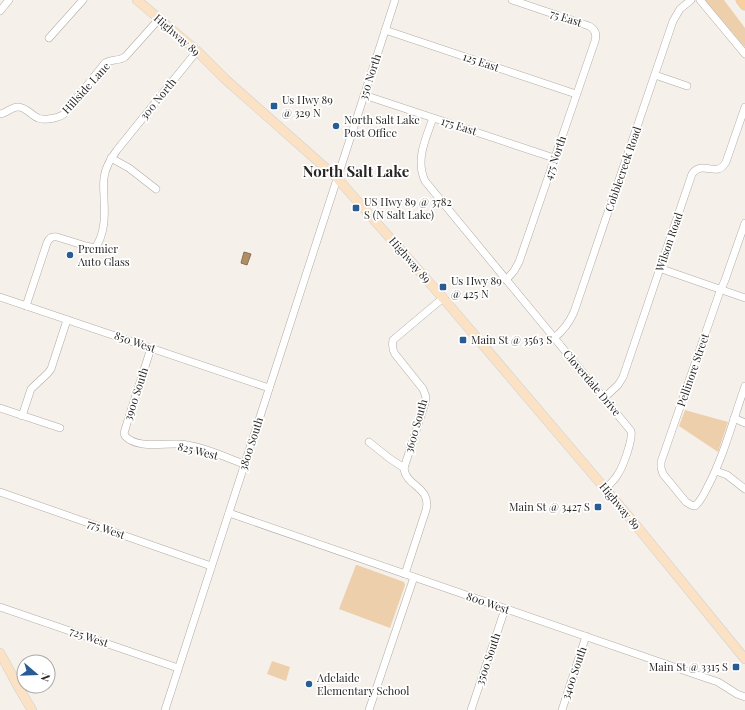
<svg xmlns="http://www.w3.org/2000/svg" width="745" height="710" font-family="'Playfair Display',serif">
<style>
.green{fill:#edcfab}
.water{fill:#b08f65;stroke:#887052}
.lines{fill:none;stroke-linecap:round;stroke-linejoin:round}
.minor-casing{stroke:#b0aba5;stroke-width:8}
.major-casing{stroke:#d0cfcf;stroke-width:10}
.highway-casing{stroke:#d0cfcf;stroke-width:11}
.minor{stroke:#fff;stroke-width:7}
.major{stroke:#fbe2c4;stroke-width:9}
.highway{stroke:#f8cf9d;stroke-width:10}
.poi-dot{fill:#275c94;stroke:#fff;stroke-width:1.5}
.labels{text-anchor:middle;stroke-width:3.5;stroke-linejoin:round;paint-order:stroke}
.street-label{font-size:11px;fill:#292725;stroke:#fff}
.poi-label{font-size:11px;fill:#292725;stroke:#fff;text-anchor:start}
.district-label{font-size:15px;font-weight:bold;fill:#292725;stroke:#fff}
</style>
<rect width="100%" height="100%" fill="#f6f0ea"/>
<g class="green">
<path d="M 705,0 L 724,0 L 745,28 L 745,47 L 743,45 Z"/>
<path d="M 685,410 L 728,422 L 718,452 L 679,426 Z"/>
<path d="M 356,565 L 357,565 L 404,582 L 405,585 L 390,628 L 339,609 Z"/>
<path d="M 272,661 L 290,667 L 286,681 L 267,674 Z"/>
</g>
<path class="water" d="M 244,252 L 251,254 L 247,265 L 241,263 Z"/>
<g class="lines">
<defs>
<g id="minor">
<path d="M 700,0 L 745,54"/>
<path d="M 0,11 L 9,0"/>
<path d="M 385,30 L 576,94"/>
<path d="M 49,38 L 83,0"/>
<path d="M 655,75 L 687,86"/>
<path d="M 364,95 L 554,158"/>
<path d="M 0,114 C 7,113 11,107 18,107 C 26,107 31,115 38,118 C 44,121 60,118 65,113 L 105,63 C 111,59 119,61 125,57 L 159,19"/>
<path d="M 433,118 C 426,138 415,160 425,181 L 631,431 C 633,439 623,467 618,474 C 615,480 610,484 605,489"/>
<path d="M 111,158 L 129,168 L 156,189"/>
<path d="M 745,223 L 725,280 L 719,294 L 661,462 L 661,468 L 663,474 L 686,502 L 691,505 L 695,506 C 701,501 704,494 707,488 C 724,456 733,420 745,386"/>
<path d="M 659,268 L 745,298"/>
<path d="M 506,280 L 514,271 L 519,262 L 595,41 C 597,34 595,29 589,26 L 512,0"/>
<path d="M 0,297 L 269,388"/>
<path d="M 26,306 L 47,243 C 49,238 52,236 57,237 L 86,246 L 95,248 C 105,234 105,216 104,200 C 104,192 103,185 104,178 C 105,167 111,158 117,150 L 197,51"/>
<path d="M 554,338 C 563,331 569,323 574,312 L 673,21 L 680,9 L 691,0"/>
<path d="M 151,348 L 128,420 L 124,433 L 125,436 C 137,449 163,443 179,444 C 199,445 225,457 244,464"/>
<path d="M 604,398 L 618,385 L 623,377 L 692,174 C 702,159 717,179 726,162 L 745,107"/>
<path d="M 0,408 L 60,428"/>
<path d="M 22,416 L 31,389 L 48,373 L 51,369 L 67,320"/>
<path d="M 734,418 L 745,423"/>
<path d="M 369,442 L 389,458 L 404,468"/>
<path d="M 716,471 L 727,475 L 745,489"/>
<path d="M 0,492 L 211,566"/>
<path d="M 229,513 L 703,677 L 718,682 L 737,694 L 745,697"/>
<path d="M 405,574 L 426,510 C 432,487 405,486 404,468 L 425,403 L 426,397 L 423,389 L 395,354 C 392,349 392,345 393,340 L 443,298"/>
<path d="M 0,607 L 178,668"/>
<path d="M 165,710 L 395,0"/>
<path d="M 369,710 L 414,577"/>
<path d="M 471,710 L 505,609"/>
<path d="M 562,710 L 586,636"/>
</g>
<g id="major">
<path d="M 137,0 L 197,51 L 225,79 L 337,178 L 443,298 L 630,518 L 745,659"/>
<path d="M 0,653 L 20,690 L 32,710"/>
</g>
<path id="highway" d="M 741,0 L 745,5"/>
</defs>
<use href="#minor" class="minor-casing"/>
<use href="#major" class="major-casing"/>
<use href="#highway" class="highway-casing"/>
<use href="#minor" class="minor"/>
<use href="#major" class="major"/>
<use href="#highway" class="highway"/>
</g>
<g class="poi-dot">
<rect x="270" y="102" width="8" height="8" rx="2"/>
<circle cx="336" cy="126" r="4"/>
<rect x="352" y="204" width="8" height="8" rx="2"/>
<circle cx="70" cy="255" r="4"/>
<rect x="439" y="283" width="8" height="8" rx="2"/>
<rect x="459" y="336" width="8" height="8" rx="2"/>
<rect x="594" y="503" width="8" height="8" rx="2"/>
<rect x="732" y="663" width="8" height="8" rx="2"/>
<circle cx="309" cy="684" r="4"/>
</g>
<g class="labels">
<g class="street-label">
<text transform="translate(566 18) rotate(18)" y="4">75 East</text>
<text transform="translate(177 35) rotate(41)" y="4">Highway 89</text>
<text transform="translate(481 62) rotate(19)" y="4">125 East</text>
<text transform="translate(370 77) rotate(-72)" y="4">350 North</text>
<text transform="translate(86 88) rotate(-48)" y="4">Hillside Lane</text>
<text transform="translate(158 99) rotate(-51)" y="4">300 North</text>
<text transform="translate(459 126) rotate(18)" y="4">175 East</text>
<text transform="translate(555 158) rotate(-71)" y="4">475 North</text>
<text transform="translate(623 169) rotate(-71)" y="4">Cobblecreek Road</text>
<text transform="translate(669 242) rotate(-71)" y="4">Wilson Road</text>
<text transform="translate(410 260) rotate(49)" y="4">Highway 89</text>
<text transform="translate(135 342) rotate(19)" y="4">850 West</text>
<text transform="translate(693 370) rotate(-71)" y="4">Pellinore Street</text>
<text transform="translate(592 383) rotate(50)" y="4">Cloverdale Drive</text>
<text transform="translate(136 394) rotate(-72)" y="4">3900 South</text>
<text transform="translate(416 426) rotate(-74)" y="4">3600 South</text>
<text transform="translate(251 444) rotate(-72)" y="4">3800 South</text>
<text transform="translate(198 451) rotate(14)" y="4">825 West</text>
<text transform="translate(620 506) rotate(50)" y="4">Highway 89</text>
<text transform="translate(106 529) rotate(19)" y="4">775 West</text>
<text transform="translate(488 603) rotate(19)" y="4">800 West</text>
<text transform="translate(89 637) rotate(19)" y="4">725 West</text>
<text transform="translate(488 659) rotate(-71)" y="4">3500 South</text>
<text transform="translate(574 673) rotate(-71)" y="4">3400 South</text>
</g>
<g class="poi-label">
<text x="282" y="104">Us Hwy 89<tspan x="282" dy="13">@ 329 N</tspan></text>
<text x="344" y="124">North Salt Lake<tspan x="344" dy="13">Post Office</tspan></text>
<text x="364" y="206">US Hwy 89 @ 3782<tspan x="364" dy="13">S (N Salt Lake)</tspan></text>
<text x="78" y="253">Premier<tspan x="78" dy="13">Auto Glass</tspan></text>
<text x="451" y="285">Us Hwy 89<tspan x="451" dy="13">@ 425 N</tspan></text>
<text x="471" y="344">Main St @ 3563 S</text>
<text x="590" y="511" text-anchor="end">Main St @ 3427 S</text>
<text x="728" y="671" text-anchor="end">Main St @ 3315 S</text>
<text x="317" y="682">Adelaide<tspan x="317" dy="13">Elementary School</tspan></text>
</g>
<g class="district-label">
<text x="356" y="177">North Salt Lake</text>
</g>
</g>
<g transform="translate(36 674) rotate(109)"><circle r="19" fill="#ffffff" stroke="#a9a9a8"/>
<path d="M0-3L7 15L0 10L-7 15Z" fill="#275c94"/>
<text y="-6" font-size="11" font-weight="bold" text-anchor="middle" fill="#292725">N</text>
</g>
</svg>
